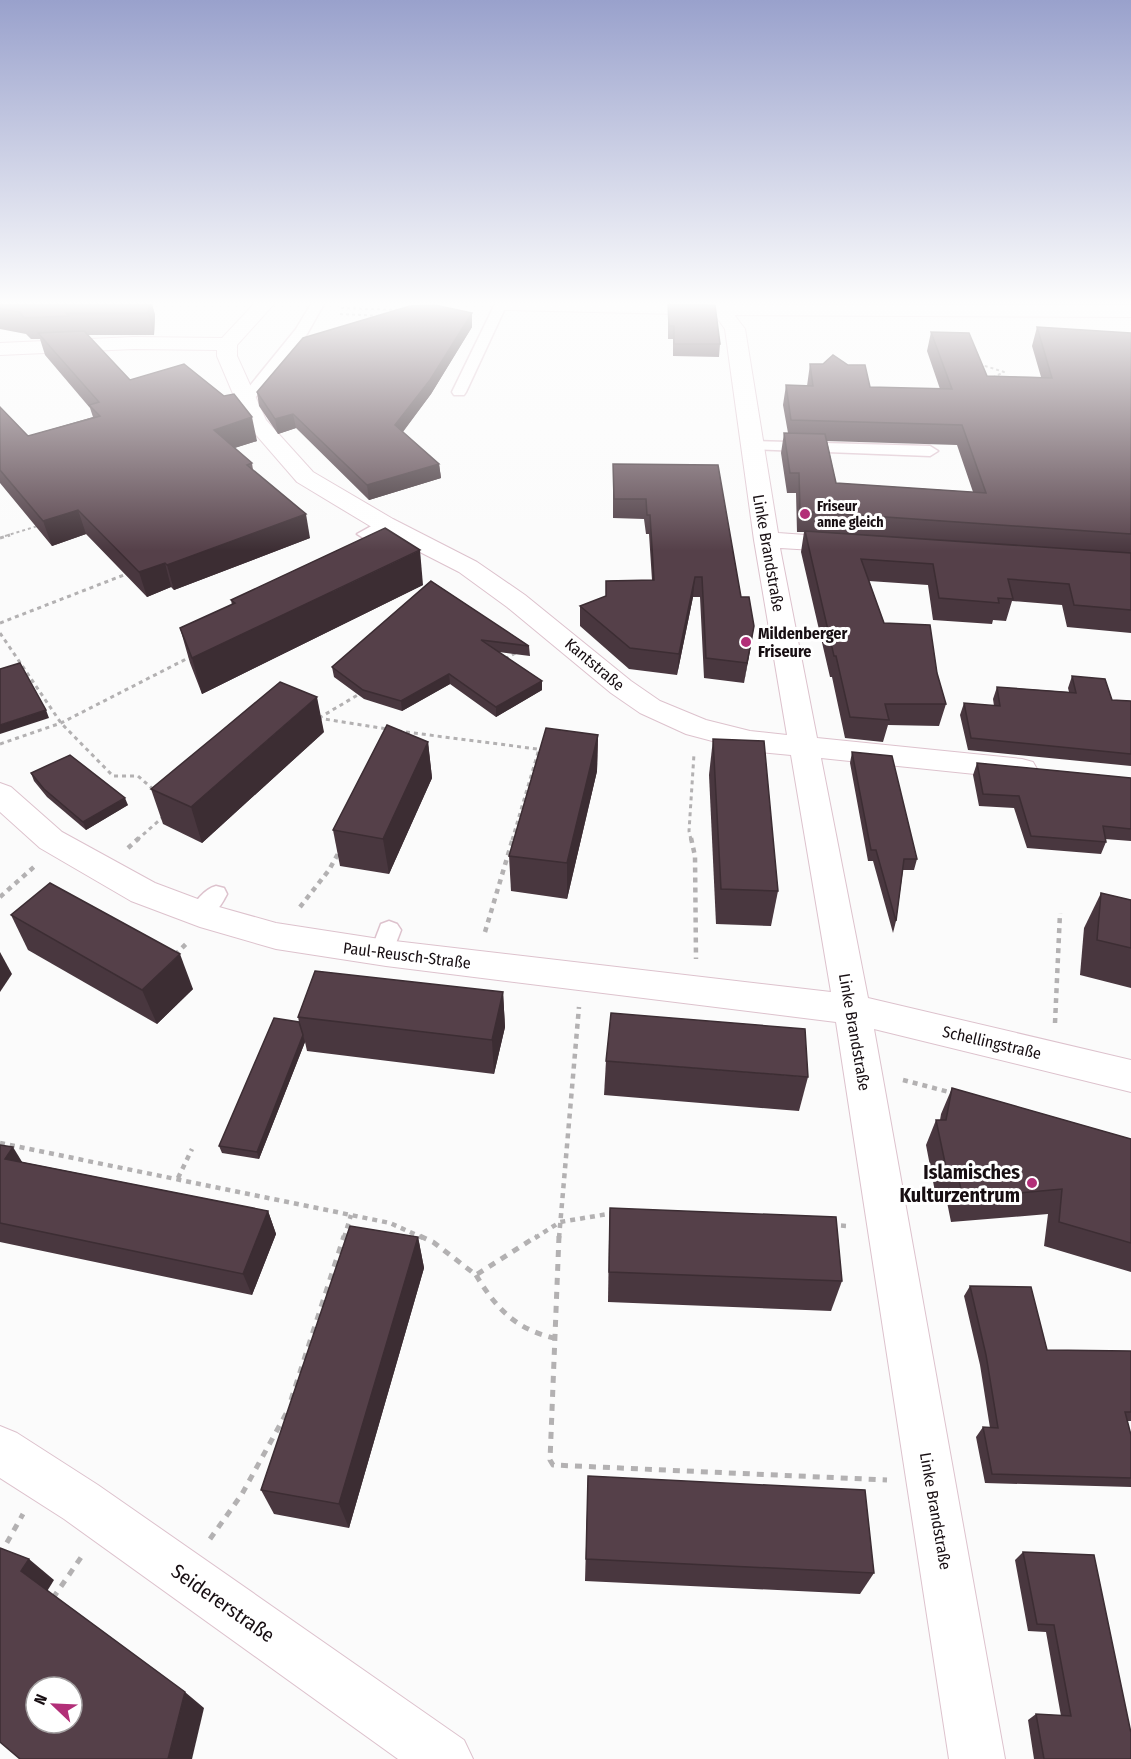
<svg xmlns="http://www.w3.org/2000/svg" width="1131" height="1759" font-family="'Fira Sans Condensed',sans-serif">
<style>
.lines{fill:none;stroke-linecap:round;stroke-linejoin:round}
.lane-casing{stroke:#ddc2cd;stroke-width:3}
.street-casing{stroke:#ddc2cd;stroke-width:2}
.secondary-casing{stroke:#ddc2cd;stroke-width:2}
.path-far3{stroke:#b3b1b2;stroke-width:2;stroke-dasharray:3 3;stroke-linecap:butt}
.path-far2{stroke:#b3b1b2;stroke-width:3;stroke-dasharray:4 4;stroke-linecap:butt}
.path-far1{stroke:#b3b1b2;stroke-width:4.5;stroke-dasharray:5 5;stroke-linecap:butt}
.path{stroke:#b3b1b2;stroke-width:5;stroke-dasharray:7 7;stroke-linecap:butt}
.lane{fill:#fff;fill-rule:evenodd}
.street{fill:#fff;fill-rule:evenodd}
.secondary{fill:#fff;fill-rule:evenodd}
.wall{fill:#49373f;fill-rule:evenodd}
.shaded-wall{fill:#3c2d33}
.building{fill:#554049;stroke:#3c2d33;stroke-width:1.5;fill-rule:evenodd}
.poi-dot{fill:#b22f78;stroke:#fff;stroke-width:2}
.labels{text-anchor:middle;stroke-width:6;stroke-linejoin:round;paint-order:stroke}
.far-poi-label{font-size:14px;font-weight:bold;fill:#170e12;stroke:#fff;text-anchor:start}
.street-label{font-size:16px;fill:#170e12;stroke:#fff}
.poi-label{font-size:16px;font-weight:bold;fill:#170e12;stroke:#fff;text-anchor:start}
.near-poi-label{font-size:20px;font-weight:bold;fill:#170e12;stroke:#fff;text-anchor:end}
.near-street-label{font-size:20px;fill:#170e12;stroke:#fff}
</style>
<rect width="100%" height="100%" fill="#fbfbfb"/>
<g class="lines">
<defs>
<g id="lane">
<path d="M 311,304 L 324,304 L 307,334 L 250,404 L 240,404 L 240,398 L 296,329 Z"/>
<path d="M 495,304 L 507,304 L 466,392 L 464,395 L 454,395 L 452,392 Z"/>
<path d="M 754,441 L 930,446 L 938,451 L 930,456 L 749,449 L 746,446 Z"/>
<path d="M 384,519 L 390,521 L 392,524 L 390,527 L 365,539 L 357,534 Z"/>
<path d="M 216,886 L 224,888 L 227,894 C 220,908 209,924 192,919 L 188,913 C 195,902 204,889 216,886 Z"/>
<path d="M 389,921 L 397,924 L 401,930 L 390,959 L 382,962 L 374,959 L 370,953 L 381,924 Z"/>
</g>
<g id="street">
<path d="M 254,304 L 274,304 L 237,345 L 237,356 L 266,420 L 313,472 L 393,519 L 477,562 L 525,595 L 631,681 L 660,701 L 706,720 L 750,731 L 787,735 L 754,540 L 725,329 L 707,304 L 726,304 L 745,329 L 778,533 L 848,538 L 857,540 L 860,545 L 857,550 L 848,552 L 780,548 L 817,738 L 1022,759 L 1033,762 L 1037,769 L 1033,776 L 1022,779 L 821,758 L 868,998 L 1131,1060 L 1131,1092 L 874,1029 L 1005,1759 L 949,1759 L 836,1022 L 386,966 L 276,949 L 200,927 L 131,901 L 40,848 L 0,812 L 0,783 L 11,787 L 62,832 L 155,883 L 219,907 L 276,923 L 386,940 L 831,992 L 791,755 L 750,751 L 686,734 L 640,713 L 611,693 L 507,607 L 459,572 L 375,529 L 297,482 L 245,422 L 217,356 L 217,350 L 134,349 L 0,355 L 0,343 L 134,337 L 222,338 Z"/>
<path d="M 0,1426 L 17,1433 L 98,1485 L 464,1740 L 473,1759 L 398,1759 L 64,1519 L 0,1478 Z"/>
</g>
<path id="secondary" d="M 496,304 L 1131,305 L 1131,317 L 721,315 L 505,310 Z"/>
</defs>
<use href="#lane" class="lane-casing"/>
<use href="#street" class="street-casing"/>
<use href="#secondary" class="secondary-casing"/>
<g class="path-far3">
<path d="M 341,308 L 402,310"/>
<path d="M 340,314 L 383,316"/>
<path d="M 979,364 L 1004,372 L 992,378"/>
<path d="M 5,536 L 41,525"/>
</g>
<g class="path-far2">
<path d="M 0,538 L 10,535"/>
<path d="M 0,623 L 129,573"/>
<path d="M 0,633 L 61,723 L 113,776 L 138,776 L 155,791"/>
<path d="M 505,659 L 519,651"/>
<path d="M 318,718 L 387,729"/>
<path d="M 319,718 L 361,693"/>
<path d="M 398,731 L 545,750"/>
<path d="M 0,744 L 61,723 L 192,656"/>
<path d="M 137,840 L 163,817"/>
<path d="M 512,840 L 539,749"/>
<path d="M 691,840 L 689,831 L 694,754"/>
</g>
<g class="path-far1">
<path d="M 691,838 L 695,856 L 696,959"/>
<path d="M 128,848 L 139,838"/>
<path d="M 0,897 L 35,866"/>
<path d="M 300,907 L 329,870 L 339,852"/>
<path d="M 485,932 L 513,838"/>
<path d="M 175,955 L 187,943"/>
<path d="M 1055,1023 L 1060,913"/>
<path d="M 903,1080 L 953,1093"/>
<path d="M 0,1143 L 390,1223 L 423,1238"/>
<path d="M 178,1178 L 192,1149"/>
<path d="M 831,1225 L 848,1226"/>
<path d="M 344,1238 L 351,1215"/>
<path d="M 535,1238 L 560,1222 L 614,1213"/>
<path d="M 559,1238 L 579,1007"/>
</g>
<g class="path">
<path d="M 420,1236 L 433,1242 L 476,1275 L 537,1236"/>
<path d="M 559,1236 L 550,1460 L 553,1465 L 887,1480"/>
<path d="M 476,1275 C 496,1308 515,1329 554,1338"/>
<path d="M 291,1400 L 344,1236"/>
<path d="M 210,1539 L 242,1494 L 287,1412"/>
<path d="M 0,1555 L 23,1514"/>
<path d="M 53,1598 L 82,1556"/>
</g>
<use href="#lane" class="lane"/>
<use href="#street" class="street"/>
<use href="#secondary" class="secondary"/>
</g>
<g class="wall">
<path d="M 0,304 L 152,304 L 155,315 L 154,335 L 87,335 L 130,380 L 257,441 L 234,448 L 252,463 L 253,470 L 310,538 L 174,590 L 171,587 L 147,597 L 86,534 L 52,546 L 0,483 L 0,407 L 28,436 L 93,417 L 90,408 L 45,355 L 40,339 L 31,339 L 26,334 L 0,329 Z"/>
<path d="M 668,304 L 720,344 L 719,357 L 673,356 L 673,339 L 668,339 Z"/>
<path d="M 472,313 L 472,327 L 431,394 L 403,432 L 439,464 L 441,478 L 369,500 L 296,428 L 278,434 L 259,406 L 257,392 Z"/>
<path d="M 1037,327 L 1131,333 L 1131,633 L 1067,627 L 1062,605 L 1012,601 L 1006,621 L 993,620 L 992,624 L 933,620 L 928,585 L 869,581 L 884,623 L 937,673 L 946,704 L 939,726 L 888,725 L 883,742 L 845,738 L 832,677 L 830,677 L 801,552 L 804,532 L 797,532 L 796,493 L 787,493 L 781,453 L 784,433 L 788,433 L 783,405 L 786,385 L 807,386 L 810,364 L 870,387 L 940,389 L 927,351 L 931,332 L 987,376 L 1041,377 L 1032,346 ZM 827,441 L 957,445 L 973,492 L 836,483 Z"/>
<path d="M 613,464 L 741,597 L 754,626 L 744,683 L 704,678 L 700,597 L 693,597 L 677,675 L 629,669 L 580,626 L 580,606 L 606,597 L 606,581 L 652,580 L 649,534 L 646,534 L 644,519 L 613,518 Z"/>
<path d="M 431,581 L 529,646 L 530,656 L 499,652 L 542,681 L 542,690 L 496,717 L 450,684 L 402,711 L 364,699 L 334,677 L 332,667 Z"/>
<path d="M 423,585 L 202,694 L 190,663 L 180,628 L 232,605 L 231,600 Z"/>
<path d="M 1072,676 L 1112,700 L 1131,701 L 1131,766 L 968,750 L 960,715 L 964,703 L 994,706 L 993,699 L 997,687 L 1069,692 L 1068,688 Z"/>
<path d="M 324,732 L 202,843 L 163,824 L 151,789 Z"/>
<path d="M 598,735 L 597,771 L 567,899 L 511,891 L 509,856 Z"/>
<path d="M 713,739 L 778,891 L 771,926 L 716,924 L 709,775 Z"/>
<path d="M 428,742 L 432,778 L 389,874 L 340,866 L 333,830 Z"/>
<path d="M 852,752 L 917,859 L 914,870 L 903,870 L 896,921 L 893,933 L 873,861 L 868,861 L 850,763 Z"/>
<path d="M 977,763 L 1131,778 L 1131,841 L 1105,839 L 1106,842 L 1101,854 L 1027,848 L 1014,808 L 979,806 L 973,775 Z"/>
<path d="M 31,773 L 128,805 L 86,830 L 47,797 L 34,781 Z"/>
<path d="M 1101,893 L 1131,900 L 1131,988 L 1080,975 L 1084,928 Z"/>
<path d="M 11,915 L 193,989 L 157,1024 L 28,950 Z"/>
<path d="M 503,992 L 505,1027 L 494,1074 L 307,1051 L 305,1042 L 259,1159 L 222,1153 L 219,1146 L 299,1022 L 298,1017 Z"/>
<path d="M 606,1061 L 808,1077 L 799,1111 L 604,1095 Z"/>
<path d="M 952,1088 L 1131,1139 L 1131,1272 L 1044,1246 L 1048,1214 L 951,1222 L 946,1197 L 936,1197 L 926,1145 L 936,1120 L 940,1120 L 941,1114 Z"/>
<path d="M 0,1145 L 22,1162 L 268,1211 L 276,1234 L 252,1295 L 0,1242 Z"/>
<path d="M 610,1208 L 842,1281 L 831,1311 L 608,1302 L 609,1239 Z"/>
<path d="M 418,1237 L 424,1268 L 349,1528 L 274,1514 L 261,1490 Z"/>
<path d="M 970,1286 L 1047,1350 L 1131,1351 L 1131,1421 L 1127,1421 L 1131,1435 L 1131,1487 L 985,1483 L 976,1437 L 983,1427 L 990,1428 L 980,1365 L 964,1296 Z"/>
<path d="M 588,1476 L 874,1573 L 860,1594 L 585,1581 Z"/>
<path d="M 1023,1552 L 1131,1759 L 1034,1759 L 1028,1720 L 1036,1714 L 1061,1716 L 1046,1632 L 1028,1631 L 1015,1560 Z"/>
</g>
<g class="shaded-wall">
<path d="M 149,304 L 152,304 L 155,315 L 154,335 L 148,313 Z"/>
<path d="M 472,313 L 472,327 L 431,394 L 397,439 L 395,425 Z"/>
<path d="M 293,414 L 296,428 L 278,434 L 275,419 Z"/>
<path d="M 252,417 L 257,441 L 219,453 L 214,430 Z"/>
<path d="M 439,464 L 441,478 L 369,500 L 367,485 Z"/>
<path d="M 78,510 L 86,534 L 52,546 L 43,521 Z"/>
<path d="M 306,514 L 310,538 L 174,590 L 167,565 Z"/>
<path d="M 420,550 L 423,585 L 202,694 L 192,658 Z"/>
<path d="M 165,563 L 171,587 L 147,597 L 139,572 Z"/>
<path d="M 695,577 L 693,597 L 677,675 L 679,654 Z"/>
<path d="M 754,626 L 751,646 L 744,683 L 747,663 Z"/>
<path d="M 449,674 L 450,684 L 402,711 L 401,701 Z"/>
<path d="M 542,681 L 542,690 L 496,717 L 496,707 Z"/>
<path d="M 317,697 L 324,732 L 202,843 L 191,807 Z"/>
<path d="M 46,710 L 49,718 L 0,734 L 0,725 Z"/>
<path d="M 598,735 L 597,771 L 567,899 L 567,863 Z"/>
<path d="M 428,742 L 432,778 L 389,874 L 383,839 Z"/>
<path d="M 125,798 L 128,805 L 86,830 L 83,822 Z"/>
<path d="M 0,952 L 12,974 L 0,992 Z"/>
<path d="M 180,954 L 193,989 L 157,1024 L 142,990 Z"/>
<path d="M 503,992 L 505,1027 L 494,1074 L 492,1040 Z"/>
<path d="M 303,1035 L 305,1042 L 259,1159 L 257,1152 Z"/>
<path d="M 13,1147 L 27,1170 L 5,1159 Z"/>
<path d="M 268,1211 L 276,1234 L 252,1295 L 243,1274 Z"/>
<path d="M 418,1237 L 424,1268 L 349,1528 L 339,1504 Z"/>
<path d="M 29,1559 L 54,1580 L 46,1593 L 21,1571 Z"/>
<path d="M 185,1692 L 204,1708 L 192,1759 L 168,1759 Z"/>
</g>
<g class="building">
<path d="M 0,304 L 149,304 L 148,313 L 66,313 L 69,316 L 24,318 L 20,312 L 0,309 Z"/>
<path d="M 668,304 L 715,305 L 720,344 L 674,344 L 674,326 L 669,326 Z"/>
<path d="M 435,305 L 472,313 L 430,380 L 395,425 L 439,464 L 367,485 L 293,414 L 275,419 L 257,392 L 303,338 L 410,306 Z"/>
<path d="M 1037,327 L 1131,333 L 1131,534 L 800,511 L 799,473 L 790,473 L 784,433 L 825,434 L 836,483 L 986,493 L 962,425 L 791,420 L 786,385 L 813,386 L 810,364 L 823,364 L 833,355 L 848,365 L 865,365 L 870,387 L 952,389 L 931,332 L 969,333 L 987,376 L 1052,378 Z"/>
<path d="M 84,331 L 130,380 L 184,364 L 224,396 L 234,394 L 252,417 L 214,430 L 252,463 L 247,465 L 306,514 L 167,565 L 165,563 L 139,572 L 78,510 L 43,521 L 0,470 L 0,407 L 28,436 L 100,416 L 89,405 L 99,402 L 38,333 Z"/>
<path d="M 613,464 L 718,465 L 741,597 L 749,597 L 754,626 L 747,663 L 706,658 L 702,577 L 695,577 L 679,654 L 630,648 L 580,606 L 606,596 L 606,581 L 654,580 L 650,515 L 647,515 L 646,499 L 614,499 Z"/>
<path d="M 385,528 L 420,550 L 192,658 L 180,628 L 235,603 L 231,600 Z"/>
<path d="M 805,531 L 1131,553 L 1131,610 L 1074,605 L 1069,584 L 1008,579 L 1013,599 L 998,598 L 999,603 L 939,598 L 933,564 L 861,559 L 884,623 L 930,625 L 937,673 L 946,704 L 885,704 L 889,720 L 850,717 L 836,656 L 834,656 Z"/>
<path d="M 431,581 L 529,646 L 481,640 L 542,681 L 496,707 L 449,674 L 401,701 L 363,690 L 332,667 Z"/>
<path d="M 20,663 L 46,710 L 0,725 L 0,669 Z"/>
<path d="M 1072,676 L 1105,679 L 1112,700 L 1131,701 L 1131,754 L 971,738 L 964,703 L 1000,706 L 997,687 L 1076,693 Z"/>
<path d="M 280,682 L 317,697 L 191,807 L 151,789 L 220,732 Z"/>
<path d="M 387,725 L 428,742 L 383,839 L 333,830 Z"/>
<path d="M 546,728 L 598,735 L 567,863 L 509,856 Z"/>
<path d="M 713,739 L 764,741 L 778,891 L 721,889 Z"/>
<path d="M 852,752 L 892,756 L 917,859 L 904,859 L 896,921 L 876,850 L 871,850 Z"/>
<path d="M 70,755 L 125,798 L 83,822 L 44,789 L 31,773 Z"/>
<path d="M 977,763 L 1131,778 L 1131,829 L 1103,826 L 1106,842 L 1031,836 L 1019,796 L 983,794 Z"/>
<path d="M 50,883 L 180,954 L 142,990 L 11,915 Z"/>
<path d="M 1101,893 L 1131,900 L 1131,948 L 1097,940 Z"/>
<path d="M 315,971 L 503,992 L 492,1040 L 298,1017 Z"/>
<path d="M 611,1013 L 805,1029 L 808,1077 L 606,1061 Z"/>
<path d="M 274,1018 L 299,1022 L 303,1035 L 257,1152 L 219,1146 Z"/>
<path d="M 952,1088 L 1131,1139 L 1131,1243 L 1059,1222 L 1062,1189 L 963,1198 L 957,1172 L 947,1172 L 936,1120 L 946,1120 Z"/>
<path d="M 0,1145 L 13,1147 L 5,1159 L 268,1211 L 243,1274 L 0,1223 Z"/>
<path d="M 610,1208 L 836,1217 L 842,1281 L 609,1272 Z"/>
<path d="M 350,1226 L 418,1237 L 339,1504 L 261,1490 Z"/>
<path d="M 970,1286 L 1031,1287 L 1047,1350 L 1131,1351 L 1131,1412 L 1125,1412 L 1131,1435 L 1131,1478 L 992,1474 L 983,1427 L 998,1428 L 986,1355 Z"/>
<path d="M 588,1476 L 865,1490 L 874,1573 L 586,1559 Z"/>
<path d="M 0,1548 L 29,1559 L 21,1571 L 185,1692 L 168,1759 L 20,1759 L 0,1742 ZM 36,1687 L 72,1687 L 72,1723 L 36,1723 Z"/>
<path d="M 1023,1552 L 1094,1555 L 1131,1733 L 1131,1759 L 1044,1759 L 1036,1714 L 1071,1716 L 1054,1625 L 1037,1624 Z"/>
</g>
<linearGradient id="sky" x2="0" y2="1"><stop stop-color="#99a1cc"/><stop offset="0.55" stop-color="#fdfdfd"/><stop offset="1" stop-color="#fdfdfd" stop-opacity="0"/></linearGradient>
<rect width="1131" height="551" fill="url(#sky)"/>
<g class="poi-dot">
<circle cx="805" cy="514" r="6"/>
<circle cx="746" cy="642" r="6"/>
<circle cx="1032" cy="1183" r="6"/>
</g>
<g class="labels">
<g class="far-poi-label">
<text x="817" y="511">Friseur<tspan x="817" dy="16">anne gleich</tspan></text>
</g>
<g class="street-label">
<text transform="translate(769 553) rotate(80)" y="6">Linke Brandstraße</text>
<text transform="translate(595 664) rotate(40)" y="6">Kantstraße</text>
<text transform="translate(407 955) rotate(7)" y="6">Paul-Reusch-Straße</text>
<text transform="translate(855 1032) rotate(80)" y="6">Linke Brandstraße</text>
<text transform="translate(992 1042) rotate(13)" y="6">Schellingstraße</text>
<text transform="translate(936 1511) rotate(80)" y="6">Linke Brandstraße</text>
</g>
<g class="poi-label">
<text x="758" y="639">Mildenberger<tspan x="758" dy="18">Friseure</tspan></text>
</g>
<g class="near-poi-label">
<text x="1020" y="1179">Islamisches<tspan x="1020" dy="23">Kulturzentrum</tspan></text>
</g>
<g class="near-street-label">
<text transform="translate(223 1603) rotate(35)" y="7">Seidererstraße</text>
</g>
</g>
<g transform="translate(54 1705) rotate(293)"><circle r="28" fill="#ffffff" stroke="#a29fa0" stroke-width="1.5"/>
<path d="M0-4.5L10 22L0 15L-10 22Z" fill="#b22f78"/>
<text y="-9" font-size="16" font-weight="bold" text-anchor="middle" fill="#170e12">N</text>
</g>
</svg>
